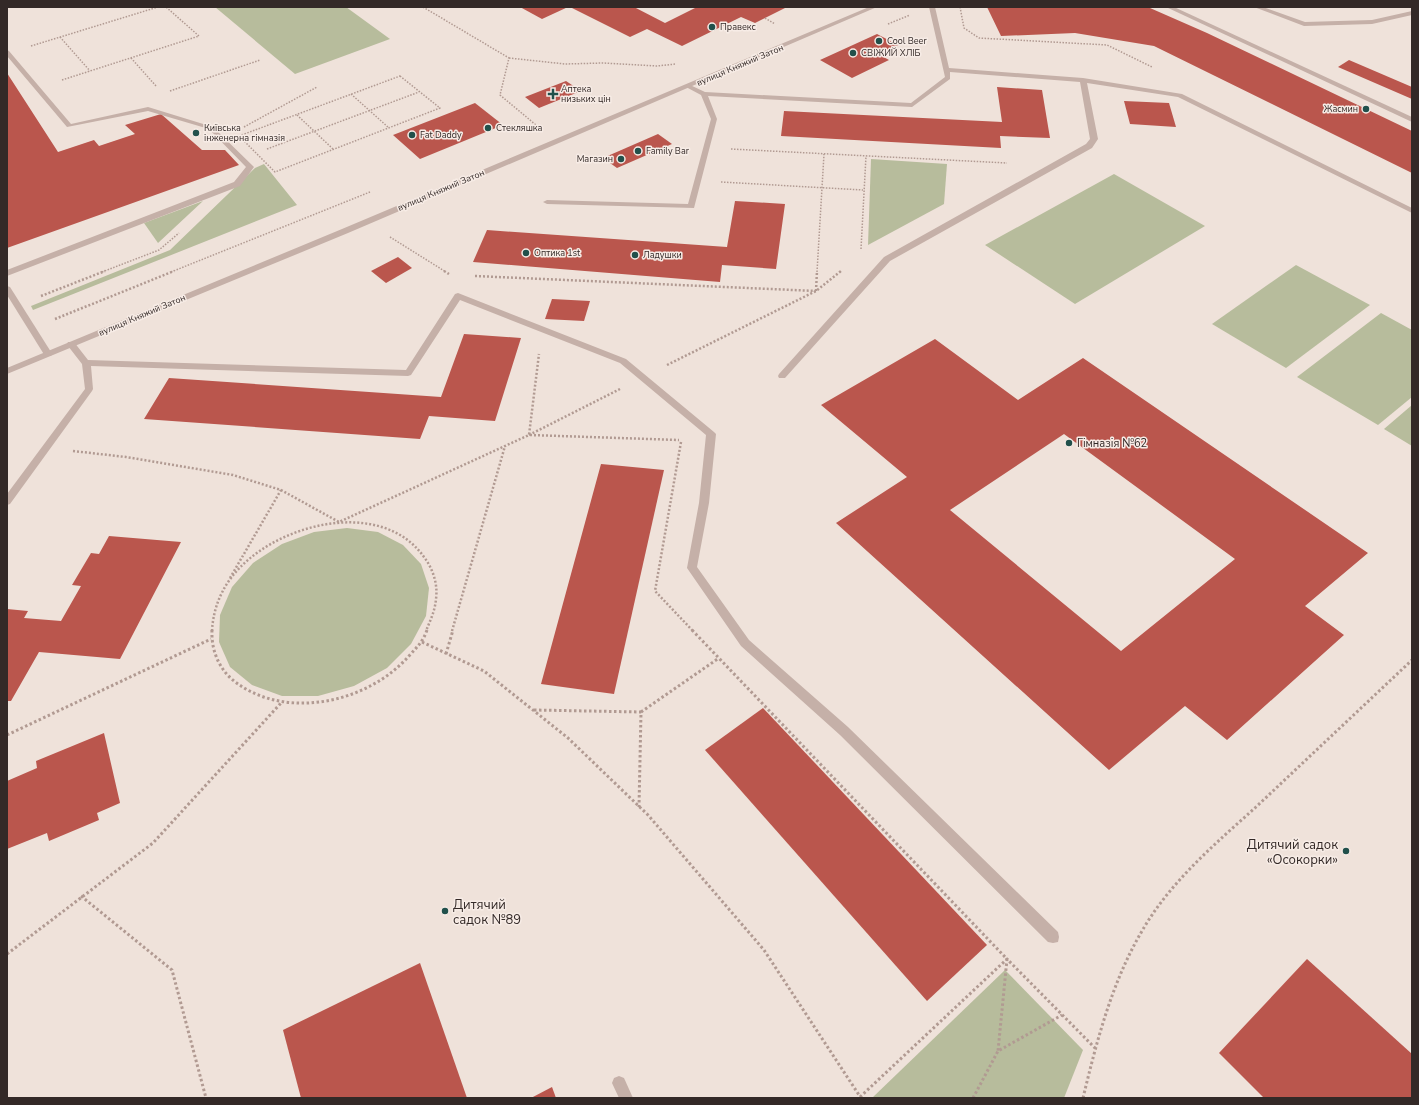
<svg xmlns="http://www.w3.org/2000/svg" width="1419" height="1105" font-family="'Nunito Sans',sans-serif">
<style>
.green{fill:#b7bc9c}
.building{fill:#ba564d;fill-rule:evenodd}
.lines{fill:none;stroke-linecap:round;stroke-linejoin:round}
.path-far2{stroke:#b19a92;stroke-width:1.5;stroke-dasharray:1.5 1.5;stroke-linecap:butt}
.path-far1{stroke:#b19a92;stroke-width:2.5;stroke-dasharray:2 2;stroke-linecap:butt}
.path{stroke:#b19a92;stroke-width:3;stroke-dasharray:2.5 2.5;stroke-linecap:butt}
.service{fill:#c5b0a8;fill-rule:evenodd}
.minor{fill:#c5b0a8;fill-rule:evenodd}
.poi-dot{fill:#21504b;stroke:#f7ece6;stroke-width:1.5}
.labels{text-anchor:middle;stroke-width:3;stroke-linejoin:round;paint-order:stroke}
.far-poi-label{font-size:9px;fill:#332927;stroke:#f7ece6;text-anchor:start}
.far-street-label{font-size:9px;fill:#332927;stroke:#f7ece6}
.poi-label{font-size:11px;fill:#332927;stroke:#f7ece6;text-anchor:start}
.near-poi-label{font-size:13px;fill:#332927;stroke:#f7ece6;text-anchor:end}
</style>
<rect width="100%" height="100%" fill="#efe2da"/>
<g class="green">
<path d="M 215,7 L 346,7 L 390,39 L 295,74 Z"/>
<path d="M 871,159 L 947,164 L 944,204 L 868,245 Z"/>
<path d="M 264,164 L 297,205 L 33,310 L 31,306 L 170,250 L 255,168 Z"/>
<path d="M 1114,174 L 1205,226 L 1075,304 L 985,245 Z"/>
<path d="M 203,201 L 158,243 L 144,223 Z"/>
<path d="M 1296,265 L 1370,305 L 1286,368 L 1212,324 Z"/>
<path d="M 1381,313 L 1412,330 L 1412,397 L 1378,425 L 1297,377 Z"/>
<path d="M 1412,405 L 1412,446 L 1384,429 Z"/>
<path d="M 347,528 L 378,532 L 403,545 L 421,564 L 429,588 L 426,616 L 411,644 L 387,668 L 354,686 L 318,696 L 282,696 L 252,685 L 230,667 L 219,642 L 220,615 L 232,587 L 253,563 L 282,544 L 314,532 Z"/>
<path d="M 1005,970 L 1083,1050 L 1064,1098 L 872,1098 Z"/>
</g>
<g class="building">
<path d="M 520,7 L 568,7 L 542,19 Z"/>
<path d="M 570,7 L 634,7 L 665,23 L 697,7 L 787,7 L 755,23 L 741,17 L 682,46 L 647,29 L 630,37 Z"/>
<path d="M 987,7 L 1150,8 L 1207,33 L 1412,131 L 1412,173 L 1154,46 L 1075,33 L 1001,36 Z"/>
<path d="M 877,34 L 898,45 L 878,54 L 889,60 L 852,78 L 820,60 Z"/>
<path d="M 1349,60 L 1412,87 L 1412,99 L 1338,67 Z"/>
<path d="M 7,73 L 58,152 L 94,140 L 99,146 L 135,134 L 125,125 L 161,114 L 202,150 L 225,150 L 239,165 L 7,248 Z"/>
<path d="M 566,81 L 581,91 L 539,108 L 525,97 Z"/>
<path d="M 997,87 L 1042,90 L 1050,138 L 1000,136 L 1001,148 L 781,136 L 784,111 L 1002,122 Z"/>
<path d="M 1124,101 L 1169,103 L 1176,127 L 1130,124 Z"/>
<path d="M 475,103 L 503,125 L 420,159 L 393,135 Z"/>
<path d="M 658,134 L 672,144 L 617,168 L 603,158 Z"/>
<path d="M 735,201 L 785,204 L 776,269 L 722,265 L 720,282 L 473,262 L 487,230 L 727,247 Z"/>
<path d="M 398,257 L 412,268 L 386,283 L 371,271 Z"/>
<path d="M 552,299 L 590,301 L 584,321 L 545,319 Z"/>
<path d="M 464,334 L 521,338 L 495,421 L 429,416 L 420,439 L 144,419 L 169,378 L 441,397 Z"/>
<path d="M 935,339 L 1018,400 L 1083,358 L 1368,553 L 1305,606 L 1344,635 L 1227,740 L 1185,706 L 1109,770 L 836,523 L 907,477 L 821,405 ZM 1064,434 L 1235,559 L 1121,651 L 950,510 Z"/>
<path d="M 601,464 L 664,470 L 614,694 L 541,684 Z"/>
<path d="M 109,536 L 181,542 L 120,659 L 39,652 L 11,701 L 7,701 L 7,609 L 28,611 L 24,618 L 61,621 L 81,586 L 72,585 L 91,553 L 99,554 Z"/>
<path d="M 763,708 L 987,945 L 927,1001 L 705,750 Z"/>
<path d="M 104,733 L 120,803 L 97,813 L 99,820 L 49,841 L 47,833 L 7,849 L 7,781 L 37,768 L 36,761 Z"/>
<path d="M 1307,959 L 1412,1054 L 1412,1098 L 1264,1098 L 1219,1053 Z"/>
<path d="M 420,963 L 467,1098 L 301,1098 L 283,1030 Z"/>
<path d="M 552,1087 L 556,1098 L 531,1098 Z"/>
</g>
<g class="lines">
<g class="path-far2">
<path d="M 423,7 L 509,58 L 500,95 L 536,125"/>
<path d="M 960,7 L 964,28 L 979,38 L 1107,45 L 1152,67"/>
<path d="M 765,18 L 775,24"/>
<path d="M 888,24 L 910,15"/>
<path d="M 60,37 L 90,71"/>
<path d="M 31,46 L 158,7"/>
<path d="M 131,58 L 156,86"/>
<path d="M 509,58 L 565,64 L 603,63 L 657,66 L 676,64"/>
<path d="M 400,76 L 440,108 L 275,172 L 239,136 Z"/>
<path d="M 62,80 L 199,36 L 166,7"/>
<path d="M 170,91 L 260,60"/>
<path d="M 351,94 L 389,128"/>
<path d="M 297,115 L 333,149"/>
<path d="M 244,127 L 317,87"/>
<path d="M 267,149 L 419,92"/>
<path d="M 731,149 L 1007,163"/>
<path d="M 721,182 L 863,190"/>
<path d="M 390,237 L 446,272"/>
<path d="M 861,249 L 866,156"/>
<path d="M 102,272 L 159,250 L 179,233"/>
<path d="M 171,272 L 370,192"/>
<path d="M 817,272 L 824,154"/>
<path d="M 840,272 L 841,271"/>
</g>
<g class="path-far1">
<path d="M 444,271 L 449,274"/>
<path d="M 475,276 L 816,291"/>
<path d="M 816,291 L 817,271"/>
<path d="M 41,296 L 105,271"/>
<path d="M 55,319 L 174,271"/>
<path d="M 667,365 L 816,291 L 841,271"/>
<path d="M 529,435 L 620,389"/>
<path d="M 530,435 L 679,440"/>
<path d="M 681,442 L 655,591 L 693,631"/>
<path d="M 73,451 L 126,457 L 233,475 L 281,490 L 339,522 L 529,435 L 539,354"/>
<path d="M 230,578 L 281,490"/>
<path d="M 212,631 C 213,612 219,594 231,578 C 270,525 380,495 424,557 C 433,569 438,584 436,599 C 435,611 430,621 426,631"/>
<path d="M 452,631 L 505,446"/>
</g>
<g class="path">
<path d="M 212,630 C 211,650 219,669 234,681 C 285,721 367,703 408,657 C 416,648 423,642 427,630"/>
<path d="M 692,630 L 1007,959 L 998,1051"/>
<path d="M 422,642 L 484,671 L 568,738 L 648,815 L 764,950 L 861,1098"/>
<path d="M 446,654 L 453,630"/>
<path d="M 534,710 L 641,712 L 639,807"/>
<path d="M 641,712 L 719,658"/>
<path d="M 7,735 L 211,639"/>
<path d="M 81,896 L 172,970 L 206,1098"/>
<path d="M 7,954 L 153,843 L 281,703"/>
<path d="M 860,1097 L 1007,959 L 1095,1048"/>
<path d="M 973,1098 L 998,1051 L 1062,1015"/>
<path d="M 1083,1098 C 1097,1040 1112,982 1142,931 C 1170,882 1215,844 1256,807 C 1308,758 1360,709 1412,660"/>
</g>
<g class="service">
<path d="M 929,7 L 935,7 L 949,68 L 1083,78 L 1182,94 L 1412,208 L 1412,213 L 1178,97 L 1087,83 L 1098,139 L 1092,148 L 890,261 L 785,378 L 779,378 L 778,376 L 779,374 L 884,257 L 1086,144 L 1090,139 L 1080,82 L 950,72 L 950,79 L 912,107 L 708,96 L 717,119 L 694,208 L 547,204 L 543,202 L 547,200 L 688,204 L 711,119 L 701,95 L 686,87 L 686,85 L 690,85 L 705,92 L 911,103 L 945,77 Z"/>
<path d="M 1166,7 L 1174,7 L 1412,117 L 1412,122 Z"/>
<path d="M 1254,7 L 1263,7 L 1305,22 L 1372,20 L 1412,11 L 1412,15 L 1372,24 L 1304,26 Z"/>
<path d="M 7,50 L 9,51 L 71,124 L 148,107 L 213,127 L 254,167 L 240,186 L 7,276 L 7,270 L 234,182 L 246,167 L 209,129 L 148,111 L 67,127 L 7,56 Z"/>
<path d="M 7,286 L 10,287 L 51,352 L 52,354 L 51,356 L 45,356 L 7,295 Z"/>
<path d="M 458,293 L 626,359 L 714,432 L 716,434 L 709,503 L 697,567 L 749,640 L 848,727 L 1058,932 L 1059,937 L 1058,942 L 1053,943 L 1048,942 L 840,735 L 741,646 L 687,568 L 699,503 L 706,435 L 620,363 L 460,300 L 411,375 L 408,376 L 91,366 L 93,389 L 92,391 L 10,504 L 7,505 L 7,494 L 85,389 L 82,364 L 68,346 L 67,344 L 68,342 L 74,342 L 88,360 L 406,370 L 455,294 Z"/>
<path d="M 619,1076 L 624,1078 L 633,1098 L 619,1098 L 612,1083 L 614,1078 Z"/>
</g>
<path class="minor" d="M 869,7 L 877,7 L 348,233 L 7,374 L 7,368 L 342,229 Z"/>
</g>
<g class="poi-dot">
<circle cx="712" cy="27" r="4"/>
<circle cx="879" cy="41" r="4"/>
<circle cx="853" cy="53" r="4"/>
<path d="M551 88h4v4h4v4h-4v4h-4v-4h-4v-4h4z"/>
<circle cx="1366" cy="109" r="4"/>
<circle cx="488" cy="128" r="4"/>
<circle cx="196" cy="133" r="4"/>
<circle cx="412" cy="135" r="4"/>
<circle cx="638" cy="151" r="4"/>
<circle cx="621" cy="159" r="4"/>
<circle cx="526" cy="253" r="4"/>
<circle cx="635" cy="255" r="4"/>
<circle cx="1069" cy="443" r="4"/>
<circle cx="1346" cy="851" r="4"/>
<circle cx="445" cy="911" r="4"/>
</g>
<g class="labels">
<g class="far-poi-label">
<text x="720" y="30">Правекс</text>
<text x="887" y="44">Cool Beer</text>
<text x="861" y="56">СВІЖИЙ ХЛІБ</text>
<text x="561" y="92">Аптека<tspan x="561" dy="10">низьких цін</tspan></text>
<text x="1358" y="112" text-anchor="end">Жасмин</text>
<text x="204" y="131">Київська<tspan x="204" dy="10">інженерна гімназія</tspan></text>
<text x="496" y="131">Стекляшка</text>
<text x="420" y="138">Fat Daddy</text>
<text x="646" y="154">Family Bar</text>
<text x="613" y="162" text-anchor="end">Магазин</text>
<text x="534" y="256">Оптика 1st</text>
<text x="643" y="258">Ладушки</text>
</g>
<g class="far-street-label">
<text transform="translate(740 65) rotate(-23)" y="3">вулиця Княжий Затон</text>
<text transform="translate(441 190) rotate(-23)" y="3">вулиця Княжий Затон</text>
<text transform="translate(142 315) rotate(-23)" y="3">вулиця Княжий Затон</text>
</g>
<g class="poi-label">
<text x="1077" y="447">Гімназія №62</text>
</g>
<g class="near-poi-label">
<text x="1338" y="849">Дитячий садок<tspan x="1338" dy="15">«Осокорки»</tspan></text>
<text x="453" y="909" text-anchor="start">Дитячий<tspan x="453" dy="15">садок №89</tspan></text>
</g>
</g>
<rect width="1419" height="1105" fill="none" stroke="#332927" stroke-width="16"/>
</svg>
